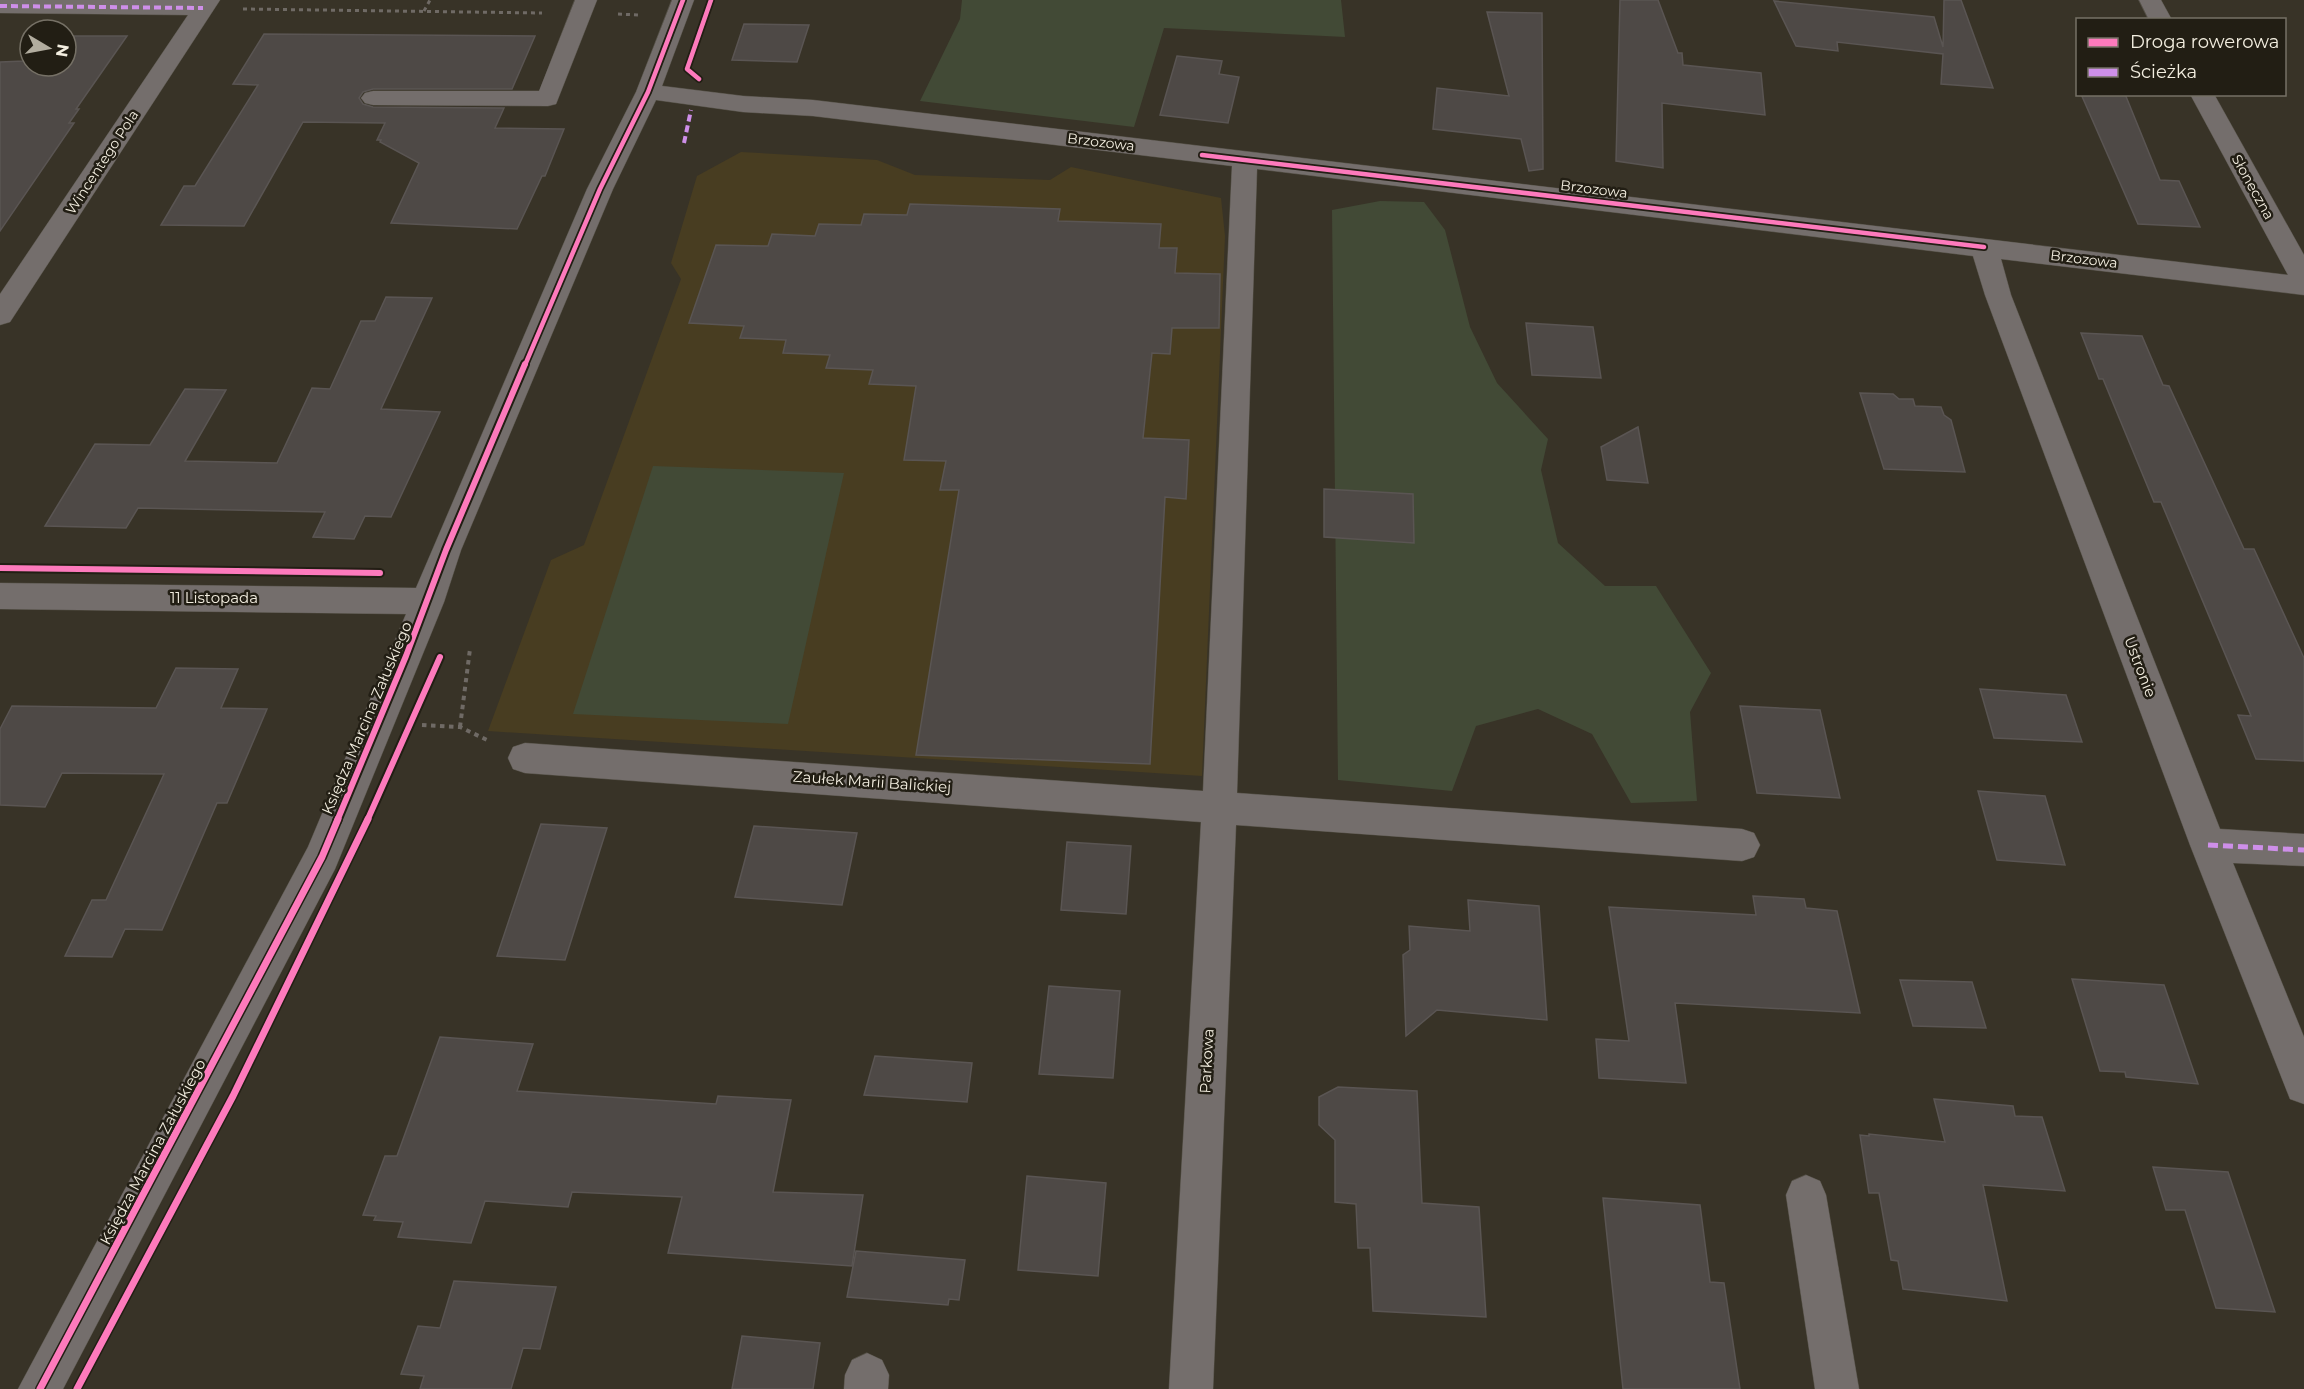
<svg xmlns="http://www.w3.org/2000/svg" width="2304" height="1389" font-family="Montserrat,sans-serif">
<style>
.built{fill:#483d21}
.green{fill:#424a36}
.building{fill:#4e4946;stroke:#5a5553;stroke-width:1.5}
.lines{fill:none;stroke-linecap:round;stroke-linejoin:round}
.minor-casing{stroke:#545046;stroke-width:1}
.path-far1{stroke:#6f6a65;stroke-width:3;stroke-dasharray:4 4;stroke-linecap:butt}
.path{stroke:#6f6a65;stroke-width:4;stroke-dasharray:4.5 4.5;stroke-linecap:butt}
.minor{fill:#746e6c;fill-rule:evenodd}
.quiet-far1{stroke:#ce8fe9;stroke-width:4;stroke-dasharray:7 4;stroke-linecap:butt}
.quiet{stroke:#ce8fe9;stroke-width:5;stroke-dasharray:10 5;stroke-linecap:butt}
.cycleway-far2-casing{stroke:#221e14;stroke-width:8}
.cycleway-far1-casing{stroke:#221e14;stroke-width:10}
.cycleway-casing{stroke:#221e14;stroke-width:10}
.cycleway-far2{stroke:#fd7abc;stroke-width:4.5}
.cycleway-far1{stroke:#fd7abc;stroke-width:6}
.cycleway{stroke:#fd7abc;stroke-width:7}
.labels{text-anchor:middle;stroke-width:5;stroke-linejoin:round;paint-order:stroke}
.far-street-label{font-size:14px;fill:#f3eee0;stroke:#221e14}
.street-label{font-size:15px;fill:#f3eee0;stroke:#221e14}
</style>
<rect width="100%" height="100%" fill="#383327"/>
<path class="built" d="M 741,152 L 877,160 L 915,175 L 1050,180 L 1071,167 L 1221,198 L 1225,236 L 1202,776 L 488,731 L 551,560 L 584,545 L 681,279 L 671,263 L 697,176 Z"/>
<g class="green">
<path d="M 962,0 L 1341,0 L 1345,37 L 1164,28 L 1134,127 L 920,101 L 960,19 Z"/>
<path d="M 1380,201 L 1424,202 L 1445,230 L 1470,327 L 1497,383 L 1548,439 L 1541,470 L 1558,543 L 1605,586 L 1656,586 L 1711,673 L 1690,712 L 1697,801 L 1631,803 L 1592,734 L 1538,709 L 1476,726 L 1452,791 L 1338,780 L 1332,210 Z"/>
<path d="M 653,466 L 844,473 L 788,724 L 573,714 Z"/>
</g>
<g class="building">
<path d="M 1620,0 L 1658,0 L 1678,53 L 1682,53 L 1683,65 L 1761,73 L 1765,115 L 1662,103 L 1663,168 L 1616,161 Z"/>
<path d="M 1944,0 L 1961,0 L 1993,88 L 1941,84 L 1943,54 L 1837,42 L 1838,51 L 1796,46 L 1774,1 L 1934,17 L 1943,47 Z"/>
<path d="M 1487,12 L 1542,13 L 1543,169 L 1529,171 L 1521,139 L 1433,129 L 1437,88 L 1509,96 Z"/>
<path d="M 744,24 L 809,25 L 797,62 L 732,60 Z"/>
<path d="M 264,34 L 535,36 L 512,89 L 373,89 L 363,92 L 359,98 L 363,104 L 373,107 L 504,108 L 495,128 L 564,129 L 545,176 L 542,176 L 517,229 L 391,223 L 419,163 L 380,142 L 381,140 L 377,140 L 385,123 L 303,122 L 244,226 L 161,225 L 184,186 L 195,186 L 258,85 L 233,84 Z"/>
<path d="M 66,36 L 127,36 L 76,109 L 79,109 L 69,123 L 74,123 L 0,231 L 0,62 L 24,61 L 30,53 L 30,66 L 66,66 Z"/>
<path d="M 1177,56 L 1222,61 L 1219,74 L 1239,77 L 1228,123 L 1160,115 Z"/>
<path d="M 2081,94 L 2125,94 L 2160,180 L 2179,181 L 2200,227 L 2138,224 Z"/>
<path d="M 910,204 L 1060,209 L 1058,221 L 1161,224 L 1159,248 L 1177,248 L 1175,273 L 1220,274 L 1219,328 L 1172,328 L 1170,354 L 1152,353 L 1143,438 L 1189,440 L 1186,499 L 1165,497 L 1150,764 L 916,755 L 959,490 L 940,490 L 946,461 L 904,460 L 916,386 L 869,384 L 873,370 L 826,368 L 830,355 L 783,353 L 786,340 L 740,338 L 744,326 L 689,323 L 716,245 L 768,246 L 772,234 L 815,236 L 819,224 L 861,225 L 864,214 L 907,215 Z"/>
<path d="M 386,297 L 432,298 L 381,409 L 440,412 L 391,517 L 365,516 L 354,539 L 313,537 L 325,512 L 138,508 L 126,528 L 45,526 L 95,444 L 150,445 L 185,389 L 226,390 L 185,461 L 277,463 L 312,388 L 330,389 L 361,321 L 375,321 Z"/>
<path d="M 1526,323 L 1593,327 L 1601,378 L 1532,375 Z"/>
<path d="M 2081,333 L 2142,336 L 2163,385 L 2169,386 L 2244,549 L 2254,549 L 2304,658 L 2304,761 L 2256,759 L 2238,715 L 2251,716 L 2161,502 L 2154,502 L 2103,379 L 2099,379 Z"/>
<path d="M 1860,393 L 1893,394 L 1899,399 L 1913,399 L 1915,406 L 1941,407 L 1944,415 L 1951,420 L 1965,472 L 1884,469 Z"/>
<path d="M 1638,427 L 1648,483 L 1607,480 L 1601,447 Z"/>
<path d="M 1324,489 L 1413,494 L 1414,543 L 1324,537 Z"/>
<path d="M 176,668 L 238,669 L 221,708 L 267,709 L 227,803 L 217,803 L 162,930 L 125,929 L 112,957 L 65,956 L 92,900 L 106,900 L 164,774 L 62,773 L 45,807 L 0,805 L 0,729 L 12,706 L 156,708 Z"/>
<path d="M 1980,689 L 2066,695 L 2082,742 L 1994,738 Z"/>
<path d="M 1740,706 L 1820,710 L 1840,798 L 1757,793 Z"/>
<path d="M 1978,791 L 2045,796 L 2065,865 L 1997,860 Z"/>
<path d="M 541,824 L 607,828 L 565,960 L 497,956 Z"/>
<path d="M 754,826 L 857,833 L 842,905 L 735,897 Z"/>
<path d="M 1067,842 L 1131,846 L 1126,914 L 1061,910 Z"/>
<path d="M 1753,896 L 1804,899 L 1806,908 L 1837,911 L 1860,1013 L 1675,1003 L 1686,1083 L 1599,1078 L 1596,1039 L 1629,1041 L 1609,907 L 1756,915 Z"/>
<path d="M 1468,900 L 1539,906 L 1547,1020 L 1437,1010 L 1406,1036 L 1403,955 L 1410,950 L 1409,926 L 1470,931 Z"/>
<path d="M 2072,979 L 2164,985 L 2198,1084 L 2126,1077 L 2125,1072 L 2100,1071 Z"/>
<path d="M 1900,980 L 1972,982 L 1986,1028 L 1913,1026 Z"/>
<path d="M 1049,986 L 1120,991 L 1113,1078 L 1039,1074 Z"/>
<path d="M 440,1037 L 533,1044 L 517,1091 L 716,1104 L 718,1096 L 791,1100 L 773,1192 L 863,1195 L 852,1266 L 668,1253 L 682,1197 L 572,1192 L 568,1207 L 485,1201 L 471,1243 L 398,1237 L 403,1222 L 374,1220 L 376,1216 L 363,1215 L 385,1156 L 397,1156 Z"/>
<path d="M 875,1056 L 972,1063 L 967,1102 L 864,1095 Z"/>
<path d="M 1338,1087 L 1417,1091 L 1422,1203 L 1479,1207 L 1486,1317 L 1373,1311 L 1370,1248 L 1358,1248 L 1356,1204 L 1335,1202 L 1335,1140 L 1319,1125 L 1319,1097 Z"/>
<path d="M 1934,1099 L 2013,1106 L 2015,1116 L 2042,1117 L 2065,1191 L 1983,1185 L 2007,1301 L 1903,1289 L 1898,1261 L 1891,1260 L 1879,1193 L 1869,1193 L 1860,1135 L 1869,1136 L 1869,1134 L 1945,1142 Z"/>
<path d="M 2153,1167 L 2228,1172 L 2275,1312 L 2216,1308 L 2185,1210 L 2166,1210 Z"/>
<path d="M 1027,1176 L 1106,1183 L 1098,1276 L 1018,1270 Z"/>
<path d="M 1603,1198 L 1700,1205 L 1710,1282 L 1724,1283 L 1740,1389 L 1623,1389 Z"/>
<path d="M 856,1251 L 965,1260 L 959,1300 L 949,1299 L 948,1305 L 847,1297 Z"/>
<path d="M 454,1281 L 556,1287 L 540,1349 L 523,1348 L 511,1389 L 420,1389 L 424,1376 L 401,1374 L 418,1326 L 440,1328 Z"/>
<path d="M 742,1336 L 820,1343 L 813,1389 L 732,1389 Z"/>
</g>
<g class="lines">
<defs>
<g id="minor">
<path d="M 0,0 L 220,0 L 10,322 L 0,325 L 0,294 L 188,15 L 0,13 Z"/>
<path d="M 575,0 L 597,0 L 556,104 L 548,106 L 373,105 L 365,103 L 361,98 L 365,93 L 373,91 L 539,91 Z"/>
<path d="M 672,0 L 694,0 L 662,86 L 743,96 L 813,100 L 2288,275 L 2190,94 L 2214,94 L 2304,255 L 2304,295 L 2001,259 L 2011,295 L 2220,829 L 2304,834 L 2304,866 L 2233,863 L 2304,1037 L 2304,1104 L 2290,1099 L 2190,845 L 1985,295 L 1973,256 L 1257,169 L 1237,793 L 1742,829 L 1754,833 L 1760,845 L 1754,857 L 1742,861 L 1236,825 L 1213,1389 L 1169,1389 L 1201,822 L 525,773 L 513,769 L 508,758 L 513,747 L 525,743 L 1203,791 L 1232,166 L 813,116 L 743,112 L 656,100 L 613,189 L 461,550 L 444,602 L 335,869 L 63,1389 L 18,1389 L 308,847 L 406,614 L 0,609 L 0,583 L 416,588 L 587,189 L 636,92 Z"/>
<path d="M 2139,0 L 2161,0 L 2172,20 L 2149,20 Z"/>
<path d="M 1806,1175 L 1820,1181 L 1826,1195 L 1859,1389 L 1815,1389 L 1786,1195 L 1792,1181 Z"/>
<path d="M 867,1353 L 882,1360 L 889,1375 L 888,1389 L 844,1389 L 845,1375 L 852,1360 Z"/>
</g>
</defs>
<use href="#minor" class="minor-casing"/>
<g class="path-far1">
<path d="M 243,9 L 542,13"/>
<path d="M 424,11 L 430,0"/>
<path d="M 618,14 L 638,15"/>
</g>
<g class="path">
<path d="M 422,725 L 460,727 L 487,740"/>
<path d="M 460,727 L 470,649"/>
</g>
<use href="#minor" class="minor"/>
<g class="quiet-far1">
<path d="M 0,6 L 203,8"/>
<path d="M 684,143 L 691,110"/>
</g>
<path class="quiet" d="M 2208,845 L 2304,850"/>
<defs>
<g id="cycleway-far2">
<path d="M 699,79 L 687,69 L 711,0"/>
<path d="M 1202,155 L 1984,247"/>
<path d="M 525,365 L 600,189 L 648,92 L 683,0"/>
</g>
<g id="cycleway-far1">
<path d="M 0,568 L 380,573"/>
<path d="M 337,821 L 406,656 L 446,550 L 525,364"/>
<path d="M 367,821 L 440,657"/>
</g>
<g id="cycleway">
<path d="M 40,1389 L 322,857 L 338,819"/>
<path d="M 77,1389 L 233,1096 L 368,819"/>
</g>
</defs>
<use href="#cycleway-far2" class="cycleway-far2-casing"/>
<use href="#cycleway-far1" class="cycleway-far1-casing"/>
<use href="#cycleway" class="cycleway-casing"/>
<use href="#cycleway-far2" class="cycleway-far2"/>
<use href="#cycleway-far1" class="cycleway-far1"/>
<use href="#cycleway" class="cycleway"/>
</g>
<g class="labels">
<g class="far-street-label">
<text transform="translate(1101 142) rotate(7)" y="5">Brzozowa</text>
<text transform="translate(102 162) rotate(-57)" y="5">Wincentego Pola</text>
<text transform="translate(2253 187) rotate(61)" y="5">Słoneczna</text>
<text transform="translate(1594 189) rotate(7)" y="5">Brzozowa</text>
<text transform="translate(2084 259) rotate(7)" y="5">Brzozowa</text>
</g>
<g class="street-label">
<text x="214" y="603">11 Listopada</text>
<text transform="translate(2140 667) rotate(69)" y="5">Ustronie</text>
<text transform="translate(367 718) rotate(-67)" y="5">Księdza Marcina Załuskiego</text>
<text transform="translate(872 782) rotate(4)" y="5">Zaułek Marii Balickiej</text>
<text transform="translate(1207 1061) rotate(-87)" y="5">Parkowa</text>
<text transform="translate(153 1152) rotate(-62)" y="5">Księdza Marcina Załuskiego</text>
</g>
</g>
<rect x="2076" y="18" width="210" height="78" fill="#221e14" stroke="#767166" stroke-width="1.5"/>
<rect x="2088" y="38" width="30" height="9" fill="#fd7abc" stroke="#767166" stroke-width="1.5"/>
<text x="2130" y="48" font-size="18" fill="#f3eee0">Droga rowerowa</text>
<rect x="2088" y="68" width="30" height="9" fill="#ce8fe9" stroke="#767166" stroke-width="1.5"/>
<text x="2130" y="78" font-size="18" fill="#f3eee0">Ścieżka</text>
<g transform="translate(48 48) rotate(100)"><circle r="28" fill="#221e14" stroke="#767166" stroke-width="1.5"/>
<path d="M0-4.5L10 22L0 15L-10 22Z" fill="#b2ad9f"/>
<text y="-9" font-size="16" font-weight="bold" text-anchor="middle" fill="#f3eee0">N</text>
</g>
</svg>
